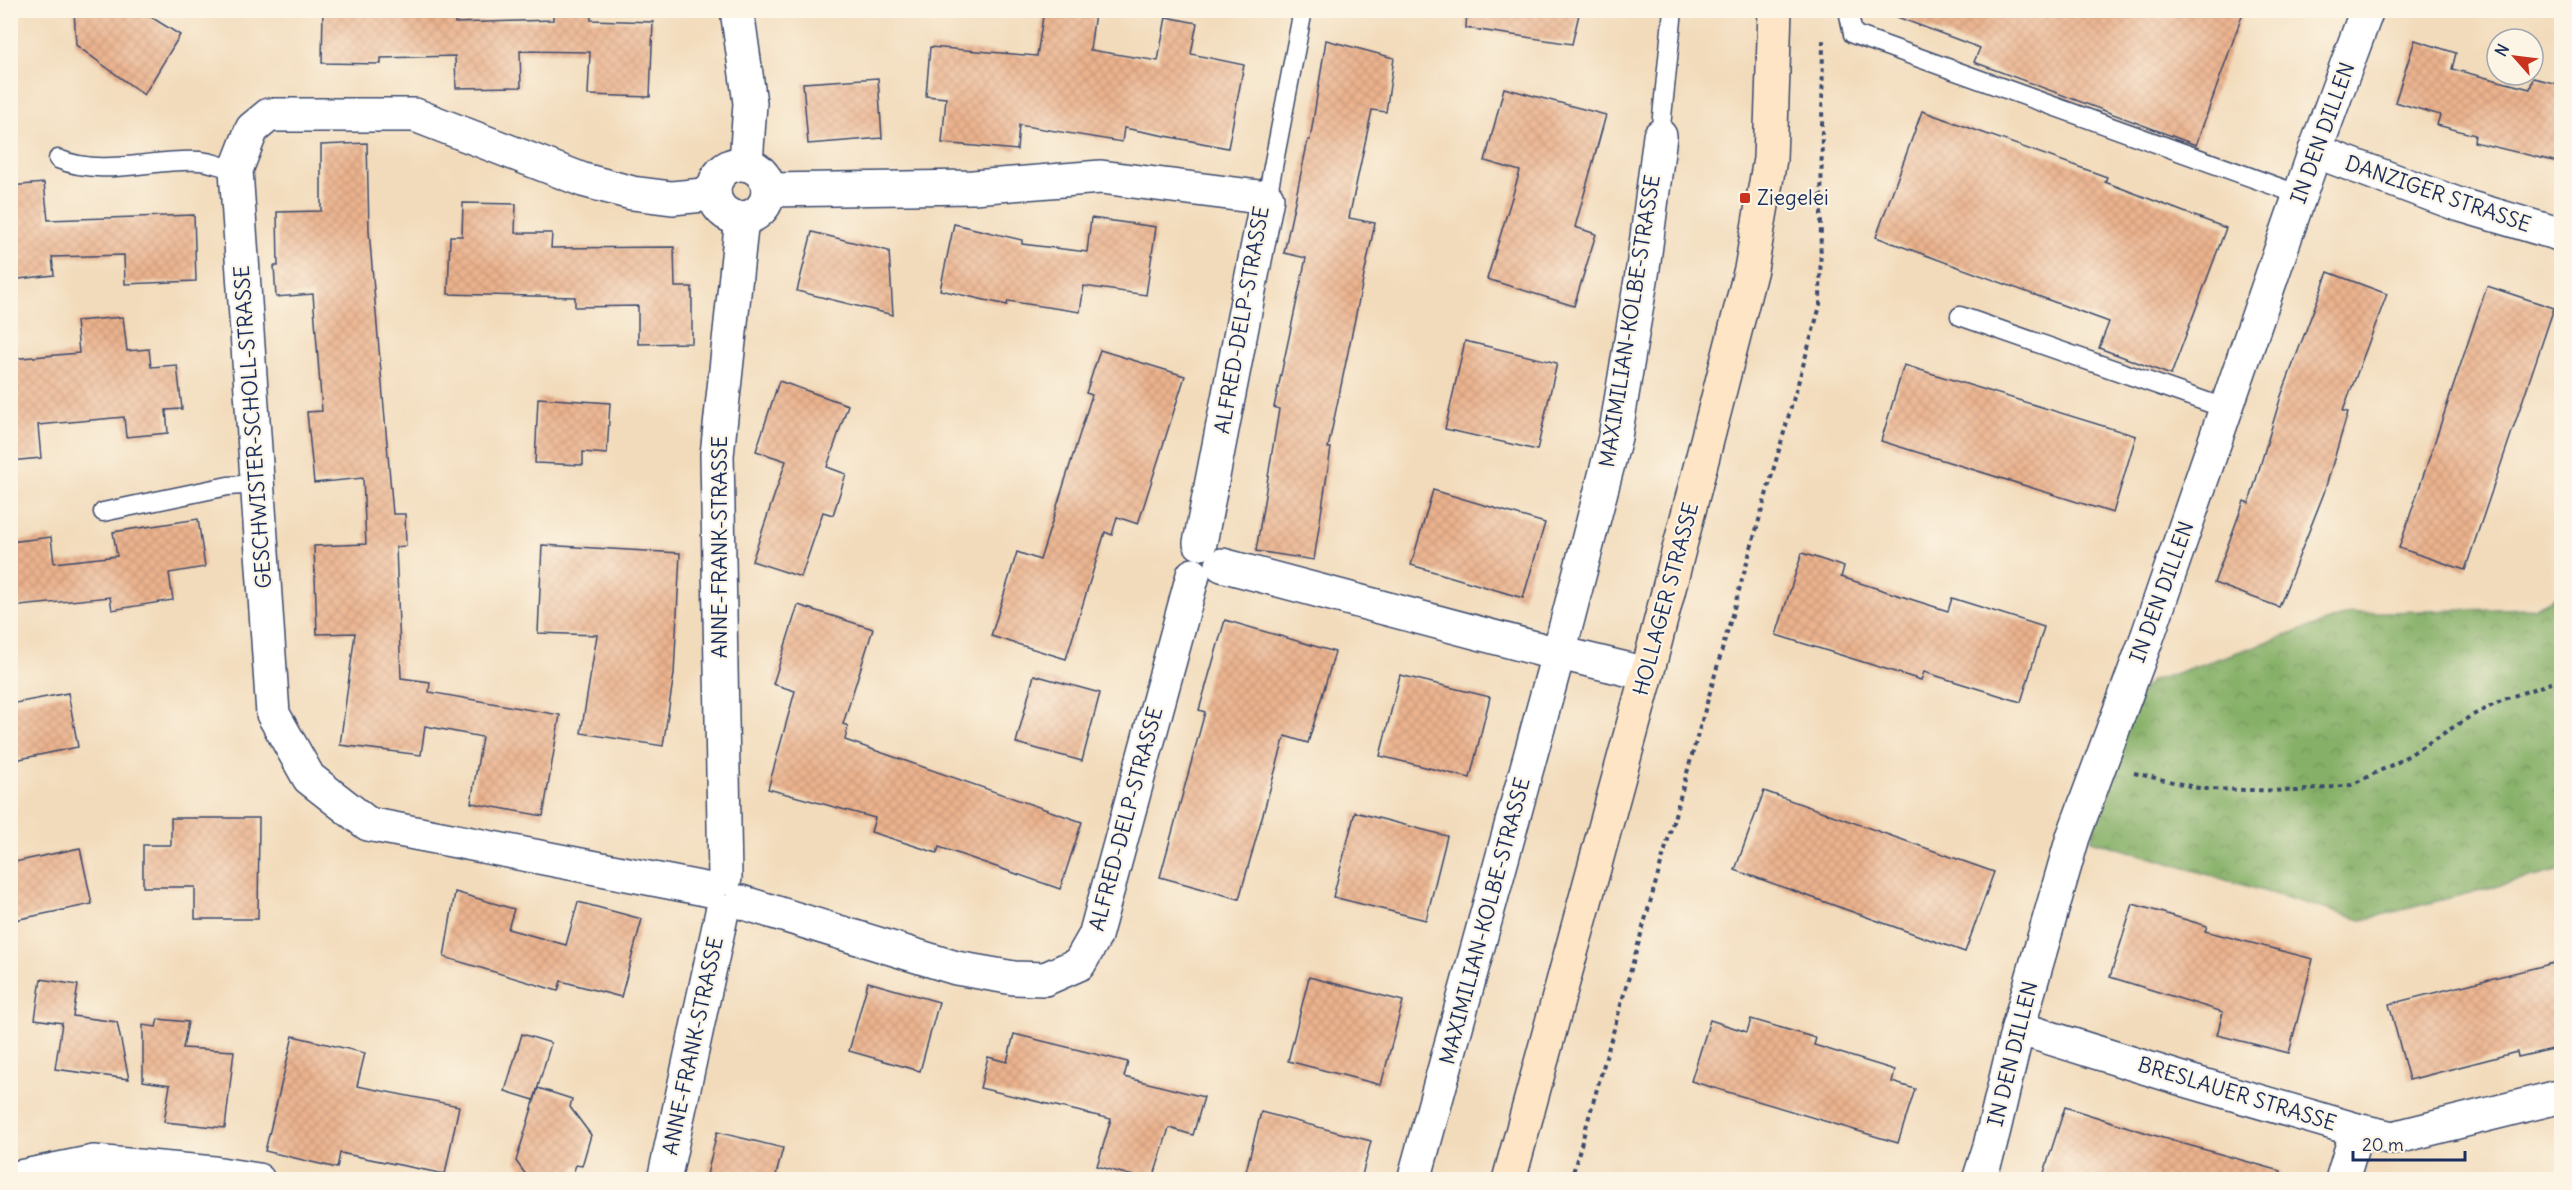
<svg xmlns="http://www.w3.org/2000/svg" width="2572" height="1190" font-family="Delius,sans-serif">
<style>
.forest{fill:url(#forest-crowns);stroke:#507062;stroke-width:1.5}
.building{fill:url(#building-cross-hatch)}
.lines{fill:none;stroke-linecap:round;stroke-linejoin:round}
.lane-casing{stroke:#3b496c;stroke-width:21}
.street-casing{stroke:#3b496c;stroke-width:36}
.secondary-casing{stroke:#3b496c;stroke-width:36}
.path{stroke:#3b496c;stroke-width:4;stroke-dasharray:4.5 4.5;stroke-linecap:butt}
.lane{stroke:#fff;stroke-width:18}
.street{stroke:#fff;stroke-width:33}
.secondary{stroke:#fde5c5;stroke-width:33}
.poi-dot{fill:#c8321e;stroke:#fcf5e5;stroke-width:2}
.labels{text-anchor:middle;stroke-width:4.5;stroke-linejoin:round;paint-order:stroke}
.street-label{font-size:21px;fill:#1b2f5e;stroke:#fcf5e5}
.poi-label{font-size:21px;fill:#1b2f5e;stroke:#fcf5e5;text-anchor:start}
</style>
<defs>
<pattern id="forest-crowns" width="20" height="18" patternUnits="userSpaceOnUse" patternTransform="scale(1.5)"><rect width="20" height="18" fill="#86b067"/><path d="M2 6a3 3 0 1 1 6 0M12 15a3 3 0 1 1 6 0" fill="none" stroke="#6d9058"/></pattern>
<pattern id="building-cross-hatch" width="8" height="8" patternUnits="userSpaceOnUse" patternTransform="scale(1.5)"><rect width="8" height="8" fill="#ebb28d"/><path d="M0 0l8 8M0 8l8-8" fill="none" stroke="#c9997c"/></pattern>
</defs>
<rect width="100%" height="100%" fill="#fcf5e5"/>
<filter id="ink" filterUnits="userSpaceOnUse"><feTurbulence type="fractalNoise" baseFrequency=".0167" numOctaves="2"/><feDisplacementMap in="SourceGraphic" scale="12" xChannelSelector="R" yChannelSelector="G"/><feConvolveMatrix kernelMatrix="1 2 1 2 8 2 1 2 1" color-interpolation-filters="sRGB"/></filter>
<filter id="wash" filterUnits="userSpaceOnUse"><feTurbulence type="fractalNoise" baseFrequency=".008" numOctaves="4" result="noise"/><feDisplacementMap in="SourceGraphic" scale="24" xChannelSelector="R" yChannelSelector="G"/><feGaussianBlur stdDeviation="1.35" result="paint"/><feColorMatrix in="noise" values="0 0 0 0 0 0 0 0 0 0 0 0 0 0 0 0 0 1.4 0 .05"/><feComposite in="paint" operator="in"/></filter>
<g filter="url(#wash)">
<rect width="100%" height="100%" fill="#f2dbbb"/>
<path class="forest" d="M 2561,594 L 2561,870 L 2362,920 L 2091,840 L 2128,710 L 2150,682 L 2352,613 L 2534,608 Z"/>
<g id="blocks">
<g class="building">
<path d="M 74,10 L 140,10 L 180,35 L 144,95 L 76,45 Z"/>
<path d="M 323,10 L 455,10 L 455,23 L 553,20 L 553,10 L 591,10 L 591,20 L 653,22 L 650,97 L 588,95 L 590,52 L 520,51 L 521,87 L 456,88 L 455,56 L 381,58 L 381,64 L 322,63 Z"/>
<path d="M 1044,10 L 1095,13 L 1090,50 L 1158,61 L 1166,17 L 1197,23 L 1191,54 L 1244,65 L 1228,148 L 1124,128 L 1122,142 L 1019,125 L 1017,150 L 942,143 L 946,98 L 926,96 L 930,47 L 1037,56 Z"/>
<path d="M 1467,10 L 1580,10 L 1572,44 L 1466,28 Z"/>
<path d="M 1889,10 L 2244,10 L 2196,145 L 1974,62 L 1980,48 L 1889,14 Z"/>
<path d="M 1326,40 L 1394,58 L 1386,112 L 1372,110 L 1349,218 L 1375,223 L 1328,448 L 1331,448 L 1314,560 L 1256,551 L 1279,409 L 1274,407 L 1306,258 L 1284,253 L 1308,140 L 1310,140 Z"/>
<path d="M 2415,40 L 2456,53 L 2452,69 L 2530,89 L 2533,78 L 2562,85 L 2562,163 L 2474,142 L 2475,135 L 2437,125 L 2440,115 L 2395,102 Z"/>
<path d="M 878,78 L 882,138 L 808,144 L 803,83 Z"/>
<path d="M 1504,88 L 1606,115 L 1575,227 L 1596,234 L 1574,306 L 1487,279 L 1520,171 L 1485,161 Z"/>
<path d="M 1922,111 L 2107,177 L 2105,182 L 2226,228 L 2171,375 L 2099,348 L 2109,322 L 1876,237 Z"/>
<path d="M 367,143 L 369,231 L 393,514 L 405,514 L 406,546 L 396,547 L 401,678 L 430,682 L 429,692 L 560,715 L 543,816 L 471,803 L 482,737 L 425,726 L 421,755 L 340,745 L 355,633 L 317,634 L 314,546 L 366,544 L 363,478 L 314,483 L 307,412 L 322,411 L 313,294 L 276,297 L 274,266 L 278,266 L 277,212 L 321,211 L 321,145 Z"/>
<path d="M 44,183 L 48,220 L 194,215 L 196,281 L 125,284 L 124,255 L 52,257 L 54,275 L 10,280 L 10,186 Z"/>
<path d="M 463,203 L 516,204 L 515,233 L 552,233 L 551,248 L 674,247 L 675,287 L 692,287 L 692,343 L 638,344 L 638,306 L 575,307 L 575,297 L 448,294 L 450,236 L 462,236 Z"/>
<path d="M 1091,218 L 1156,227 L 1146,295 L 1084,286 L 1080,312 L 1008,301 L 1007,305 L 940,290 L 954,224 L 1022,240 L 1022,244 L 1087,252 Z"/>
<path d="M 812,232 L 889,251 L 893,315 L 797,291 Z"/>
<path d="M 2328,272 L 2387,294 L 2343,411 L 2348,412 L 2324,493 L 2279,607 L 2214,583 L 2244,501 L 2249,503 L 2281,396 Z"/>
<path d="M 2487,286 L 2554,308 L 2465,570 L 2399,548 Z"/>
<path d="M 123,317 L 127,351 L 149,349 L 151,367 L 177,365 L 182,409 L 166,410 L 168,433 L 126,437 L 124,417 L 38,425 L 41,458 L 10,461 L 10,359 L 79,353 L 76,321 Z"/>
<path d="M 1465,341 L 1557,363 L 1537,450 L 1445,429 Z"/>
<path d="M 1100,350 L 1185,376 L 1138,524 L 1117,517 L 1112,535 L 1105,532 L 1066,659 L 991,636 L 1017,552 L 1040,560 L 1092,395 L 1086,393 Z"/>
<path d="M 1904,365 L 2136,436 L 2113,513 L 1881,441 Z"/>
<path d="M 779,381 L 848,405 L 827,467 L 846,474 L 833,515 L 823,512 L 801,577 L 752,561 L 786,461 L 756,451 Z"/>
<path d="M 538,398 L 610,403 L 607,454 L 583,452 L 583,465 L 535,463 Z"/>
<path d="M 1433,490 L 1545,523 L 1523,598 L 1411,565 Z"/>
<path d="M 198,519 L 205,567 L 169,573 L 173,600 L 112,610 L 110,597 L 10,607 L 10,542 L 51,537 L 54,563 L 117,556 L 113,532 Z"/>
<path d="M 542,545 L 680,553 L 674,674 L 663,746 L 581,733 L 597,635 L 538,633 Z"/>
<path d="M 1802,553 L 1844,567 L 1841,577 L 1948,611 L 1952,598 L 2044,627 L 2021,702 L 1924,672 L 1921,680 L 1776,635 Z"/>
<path d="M 798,605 L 873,629 L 843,724 L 848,726 L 845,740 L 1082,822 L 1060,889 L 939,847 L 937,853 L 871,832 L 875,818 L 768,789 L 795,691 L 773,684 Z"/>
<path d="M 1225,620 L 1335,652 L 1308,743 L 1285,736 L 1239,899 L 1160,877 L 1205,712 L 1199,710 Z"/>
<path d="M 1034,675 L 1100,693 L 1082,761 L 1016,743 Z"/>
<path d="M 1400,675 L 1490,697 L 1470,778 L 1380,756 Z"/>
<path d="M 68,693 L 78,747 L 10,761 L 10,704 Z"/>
<path d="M 1764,791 L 1994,872 L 1965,952 L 1735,870 Z"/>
<path d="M 1355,812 L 1447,836 L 1426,920 L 1333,897 Z"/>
<path d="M 171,818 L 259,818 L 258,919 L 195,919 L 195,887 L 143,887 L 143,845 L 171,845 Z"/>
<path d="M 80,848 L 92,904 L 10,921 L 10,863 Z"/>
<path d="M 455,892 L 514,909 L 508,929 L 566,945 L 578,902 L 642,919 L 621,997 L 561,981 L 558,991 L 444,957 Z"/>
<path d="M 2133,904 L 2207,926 L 2205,931 L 2313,959 L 2289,1053 L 2217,1035 L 2223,1012 L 2110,977 Z"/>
<path d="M 2562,961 L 2562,1047 L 2518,1057 L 2517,1052 L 2409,1080 L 2389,1004 Z"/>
<path d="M 1309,977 L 1403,1001 L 1381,1085 L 1288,1061 Z"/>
<path d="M 41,979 L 78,985 L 73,1016 L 117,1022 L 129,1079 L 55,1069 L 62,1023 L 35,1019 Z"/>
<path d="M 868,982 L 939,1002 L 920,1071 L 849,1051 Z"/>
<path d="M 158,1019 L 188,1022 L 183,1048 L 234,1051 L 225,1128 L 164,1122 L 170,1085 L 143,1081 L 143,1025 L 156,1027 Z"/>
<path d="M 1751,1019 L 1816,1038 L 1814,1045 L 1895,1070 L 1892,1082 L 1915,1089 L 1898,1143 L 1691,1081 L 1710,1020 L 1747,1032 Z"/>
<path d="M 522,1034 L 551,1043 L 534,1100 L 505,1091 Z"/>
<path d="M 1014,1034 L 1128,1062 L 1124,1077 L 1204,1097 L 1193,1135 L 1169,1128 L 1153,1179 L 1144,1179 L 1097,1166 L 1111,1119 L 980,1088 L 988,1057 L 1007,1062 Z"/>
<path d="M 293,1036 L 365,1053 L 357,1086 L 459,1106 L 445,1174 L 340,1153 L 337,1168 L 265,1151 Z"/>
<path d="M 538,1088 L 572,1099 L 570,1107 L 591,1135 L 582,1166 L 576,1165 L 571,1179 L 529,1179 L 516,1161 Z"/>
<path d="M 2065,1107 L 2163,1138 L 2281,1171 L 2280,1179 L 2042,1179 Z"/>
<path d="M 1261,1112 L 1371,1141 L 1361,1179 L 1244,1179 Z"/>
<path d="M 717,1132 L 783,1148 L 775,1179 L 706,1179 Z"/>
</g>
</g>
</g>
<g filter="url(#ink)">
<use href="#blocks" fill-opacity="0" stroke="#3b496c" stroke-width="1.5"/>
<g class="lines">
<defs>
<g id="lane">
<path d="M 1848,10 L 1853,34 L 2300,195"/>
<path d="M 1660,136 L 1673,10"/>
<path d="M 58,159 C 104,178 152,158 200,161 C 211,162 224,167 236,170"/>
<path d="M 1267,198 L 1303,10"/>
<path d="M 1960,316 L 2227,409"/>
<path d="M 103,512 L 228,486 L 257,484"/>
</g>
<g id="street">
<path d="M 737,10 L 750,103 L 746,164"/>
<path d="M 2315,151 L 2457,204 L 2562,235"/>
<circle cx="741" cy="191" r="27"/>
<path d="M 768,190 L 973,187 L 1101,177 L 1267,198 L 1200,543"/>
<path d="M 1222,565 L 1550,652"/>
<path d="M 1561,645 L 1615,437 L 1643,268 L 1660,136"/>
<path d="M 1568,655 L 1647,674"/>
<path d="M 725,878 L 717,455 L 742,218"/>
<path d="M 710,890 L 368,824 L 309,778 L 273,714 L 236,170 L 252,129 L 269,115 L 415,115 L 583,180 L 632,193 L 672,198 L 714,194"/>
<path d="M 741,902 L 956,968 L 1014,978 L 1045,979 L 1079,964 L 1095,936 L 1193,575"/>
<path d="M 2018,1028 L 2189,1081 L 2357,1130 L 2393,1138 L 2562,1096"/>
<path d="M 10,1179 L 94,1162 L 214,1173 L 258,1180"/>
<path d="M 664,1180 L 722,912"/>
<path d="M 1414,1180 L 1556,662"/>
<path d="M 1979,1180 L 1990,1146 L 2018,1028 L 2073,837 L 2148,635 L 2315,151 L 2367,10"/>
<path d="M 2342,1180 L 2357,1130"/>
</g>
<path id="secondary" d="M 1509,1180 L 1647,674 L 1751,269 L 1770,159 L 1775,10"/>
</defs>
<use href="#lane" class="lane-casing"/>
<use href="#street" class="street-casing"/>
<use href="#secondary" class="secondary-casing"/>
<g class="path">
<path d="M 2134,773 L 2203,789 L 2298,791 L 2351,785 L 2398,762 L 2471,716 L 2505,699 L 2562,679"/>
<path d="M 1571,1180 L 1820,306 L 1823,39"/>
</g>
<use href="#lane" class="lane"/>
<use href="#street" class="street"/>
<use href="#secondary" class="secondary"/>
</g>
</g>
<rect class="poi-dot" x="1739" y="192" width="12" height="12" rx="3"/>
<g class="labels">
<g class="street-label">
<text transform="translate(2323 133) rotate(-70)" y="7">IN DEN DILLEN</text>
<text transform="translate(2438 194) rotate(19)" y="7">DANZIGER STRASSE</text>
<text transform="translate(1242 320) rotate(-80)" y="7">ALFRED-DELP-STRASSE</text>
<text transform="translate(1630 321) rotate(-81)" y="7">MAXIMILIAN-KOLBE-STRASSE</text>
<text transform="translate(253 427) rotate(-94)" y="7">GESCHWISTER-SCHOLL-STRASSE</text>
<text transform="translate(720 547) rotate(-90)" y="7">ANNE-FRANK-STRASSE</text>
<text transform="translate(2162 592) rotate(-70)" y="7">IN DEN DILLEN</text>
<text transform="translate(1666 599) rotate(-75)" y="7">HOLLAGER STRASSE</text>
<text transform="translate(1126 819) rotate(-75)" y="7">ALFRED-DELP-STRASSE</text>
<text transform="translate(1485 921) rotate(-75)" y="7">MAXIMILIAN-KOLBE-STRASSE</text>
<text transform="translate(693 1046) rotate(-78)" y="7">ANNE-FRANK-STRASSE</text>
<text transform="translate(2013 1054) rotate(-76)" y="7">IN DEN DILLEN</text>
<text transform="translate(2237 1094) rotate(17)" y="7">BRESLAUER STRASSE</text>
</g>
<g class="poi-label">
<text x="1757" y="205">Ziegelei</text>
</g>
</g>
<rect width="2572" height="1190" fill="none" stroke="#fcf5e5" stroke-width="36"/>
<g transform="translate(2515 57) rotate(298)"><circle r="28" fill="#fcf5e5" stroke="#a2a6af" stroke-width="1.5"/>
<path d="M0-4.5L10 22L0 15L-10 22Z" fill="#c8321e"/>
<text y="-9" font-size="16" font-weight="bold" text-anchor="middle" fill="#1b2f5e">N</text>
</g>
<path d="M2353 1151v9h112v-9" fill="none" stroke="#1b2f5e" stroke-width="3"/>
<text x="2362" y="1151" font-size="18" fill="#1b2f5e" stroke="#fcf5e5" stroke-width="4.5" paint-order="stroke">20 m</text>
</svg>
